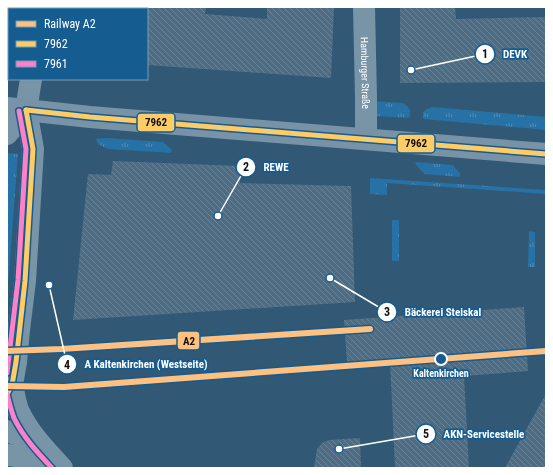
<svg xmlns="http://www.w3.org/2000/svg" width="553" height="475" font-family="'Roboto Condensed',sans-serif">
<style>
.grass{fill:url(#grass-tufts)}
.building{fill:url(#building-back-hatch)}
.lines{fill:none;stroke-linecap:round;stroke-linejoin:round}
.minor{stroke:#7894a7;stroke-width:22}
.major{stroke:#7893a7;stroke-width:22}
.bus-1-casing{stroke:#155c90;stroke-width:8}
.bus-2-casing{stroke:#155c90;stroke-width:8}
.bus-1{stroke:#fdcc66;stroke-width:5}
.bus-2{stroke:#ff80c5;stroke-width:5}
.rail-1-casing{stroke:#155c90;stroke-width:9}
.rail-1{stroke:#ffc080;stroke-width:6}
.stop-dot{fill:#155c90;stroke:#fff;stroke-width:2}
.labels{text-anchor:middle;stroke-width:3.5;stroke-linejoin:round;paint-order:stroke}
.street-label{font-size:10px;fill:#fff;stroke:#155c90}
.stop-label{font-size:10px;font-weight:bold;fill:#fff;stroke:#155c90}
.leader{fill:none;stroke:#fff;stroke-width:1.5}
.callout-dot{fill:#fff;stroke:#155c90;stroke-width:1.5}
.mark-label{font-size:12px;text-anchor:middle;font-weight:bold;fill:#111}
.callout-label{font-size:11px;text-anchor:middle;font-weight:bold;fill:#fff;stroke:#155c90;stroke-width:3.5;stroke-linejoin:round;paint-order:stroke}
.line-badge{stroke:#155c90;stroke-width:1.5}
.pale-badge-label{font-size:11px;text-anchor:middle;font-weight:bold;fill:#111}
</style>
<defs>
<pattern id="grass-tufts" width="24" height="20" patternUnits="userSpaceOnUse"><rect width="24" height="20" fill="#2671a5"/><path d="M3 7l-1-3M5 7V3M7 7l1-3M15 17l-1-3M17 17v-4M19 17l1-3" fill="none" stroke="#518db7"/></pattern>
<pattern id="building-back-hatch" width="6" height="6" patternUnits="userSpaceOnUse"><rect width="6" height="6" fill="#4e6d84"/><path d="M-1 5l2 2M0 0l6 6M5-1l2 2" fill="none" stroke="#698396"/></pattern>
</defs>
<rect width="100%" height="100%" fill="#315874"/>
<g class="grass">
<path d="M 371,101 L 403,103 L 407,106 L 410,110 L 410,116 L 408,118 L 375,116 Z"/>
<path d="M 433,107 L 546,117 L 546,130 L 423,119 L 423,112 L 427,109 Z"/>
<path d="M 106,138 L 163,142 L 172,150 L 171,153 L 108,149 L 98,144 L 96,139 Z"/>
<path d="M 7,153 L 18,154 L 9,274 L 7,290 Z"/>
<path d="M 415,162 L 453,165 L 460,174 L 460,177 L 425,174 C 421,171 417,167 415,162 Z"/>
<path d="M 370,178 L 546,190 L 546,194 L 387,183 L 387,195 L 370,194 Z"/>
<rect x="392" y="220" width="7" height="41"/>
<path d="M 529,231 L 535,232 L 535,267 L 528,267 Z"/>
</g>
<g class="building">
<path d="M 147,7 L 206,7 L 205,14 L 267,19 L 267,7 L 334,7 L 331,78 L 147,65 Z"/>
<path d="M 400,7 L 455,7 L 456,19 L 546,17 L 546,82 L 400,83 Z"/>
<path d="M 113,161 L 241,166 L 240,183 L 351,186 L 355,302 L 73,320 L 88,174 L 111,175 Z"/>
<path d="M 524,307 L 528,371 L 464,376 L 469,468 L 395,468 L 390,361 L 347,363 L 344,320 Z"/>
<path d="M 546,394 L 546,468 L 505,468 L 533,417 Z"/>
<path d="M 360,438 L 361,468 L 314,468 L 317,449 L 322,443 L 329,440 Z"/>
</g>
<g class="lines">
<g class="minor">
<path id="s1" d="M 364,7 L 366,98 L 366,139"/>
<path d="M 36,9 L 37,7"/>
<path d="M 7,134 L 26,110"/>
<path d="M 12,385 C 14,393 15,402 18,410 C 28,432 45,450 62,468"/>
<path d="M 7,394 L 12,385 L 16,362 L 19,330 L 25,281 L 33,149 L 26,110 L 31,79"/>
<path d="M 7,431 L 37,442"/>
<path d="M 7,455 C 25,456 42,463 60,468"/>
</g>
<path class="major" d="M 7,108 L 90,117 L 546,154"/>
<defs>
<g id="bus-1">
<path d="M 26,110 L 90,117 L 546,154"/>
<path d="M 7,394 L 12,385 L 16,362 L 25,281 L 33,149 L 26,110"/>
</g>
<g id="bus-2">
<path d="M 7,373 L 18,280 L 26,149 L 19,111"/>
<path d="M 7,394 C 9,402 11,410 14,418 C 23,437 38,453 52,468"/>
</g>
</defs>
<use href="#bus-1" class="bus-1-casing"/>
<use href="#bus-2" class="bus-2-casing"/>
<use href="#bus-1" class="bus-1"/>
<use href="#bus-2" class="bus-2"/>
<defs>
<g id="rail-1">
<path d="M 7,351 L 61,349 L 370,329"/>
<path d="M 7,386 L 64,387 L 546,351"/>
</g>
</defs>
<use href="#rail-1" class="rail-1-casing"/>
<use href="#rail-1" class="rail-1"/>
</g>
<circle class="stop-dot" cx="441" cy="359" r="6"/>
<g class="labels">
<g class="street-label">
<text dy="4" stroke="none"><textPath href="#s1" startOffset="66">Hamburger Straße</textPath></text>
</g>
<g class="stop-label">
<text x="441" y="377">Kaltenkirchen</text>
</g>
</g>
<path class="leader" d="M411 70L485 54M218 216L246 167M330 278L387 312M49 285L67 364M339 449L426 434"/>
<g class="callout-dot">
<circle cx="411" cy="70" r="4"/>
<circle cx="218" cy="216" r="4"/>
<circle cx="330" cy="278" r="4"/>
<circle cx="49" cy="285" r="4"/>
<circle cx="339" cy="449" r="4"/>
<circle cx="485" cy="54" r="10"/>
<circle cx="246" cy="167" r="10"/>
<circle cx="387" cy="312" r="10"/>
<circle cx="67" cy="364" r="10"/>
<circle cx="426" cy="434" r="10"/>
</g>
<g class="mark-label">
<text x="485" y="58">1</text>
<text x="246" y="171">2</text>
<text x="387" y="316">3</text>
<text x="67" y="369">4</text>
<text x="426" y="438">5</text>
</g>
<g class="callout-label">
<text x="515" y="58">DEVK</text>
<text x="276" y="171">REWE</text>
<text x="443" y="316">Bäckerei Steiskal</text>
<text x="146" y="368">A Kaltenkirchen (Westseite)</text>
<text x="484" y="438">AKN-Servicestelle</text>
</g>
<g class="line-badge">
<rect x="137" y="113" width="38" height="19" rx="4" fill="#fdcc66"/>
<rect x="397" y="134" width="38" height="19" rx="4" fill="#fdcc66"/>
<rect x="177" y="331" width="23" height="19" rx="4" fill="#ffc080"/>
</g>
<g class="pale-badge-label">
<text x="156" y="126">7962</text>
<text x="416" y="147">7962</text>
<text x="189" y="345">A2</text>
</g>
<rect width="553" height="475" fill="none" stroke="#ffffff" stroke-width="16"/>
<rect x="8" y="8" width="140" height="72" fill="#155c90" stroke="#739dbc"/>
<rect x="16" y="21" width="20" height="6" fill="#ffc080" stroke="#739dbc"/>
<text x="44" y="28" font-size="12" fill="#ffffff">Railway A2</text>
<rect x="16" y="41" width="20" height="6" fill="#fdcc66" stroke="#739dbc"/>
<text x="44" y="48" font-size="12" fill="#ffffff">7962</text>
<rect x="16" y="61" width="20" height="6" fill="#ff80c5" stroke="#739dbc"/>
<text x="44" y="68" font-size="12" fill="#ffffff">7961</text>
</svg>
